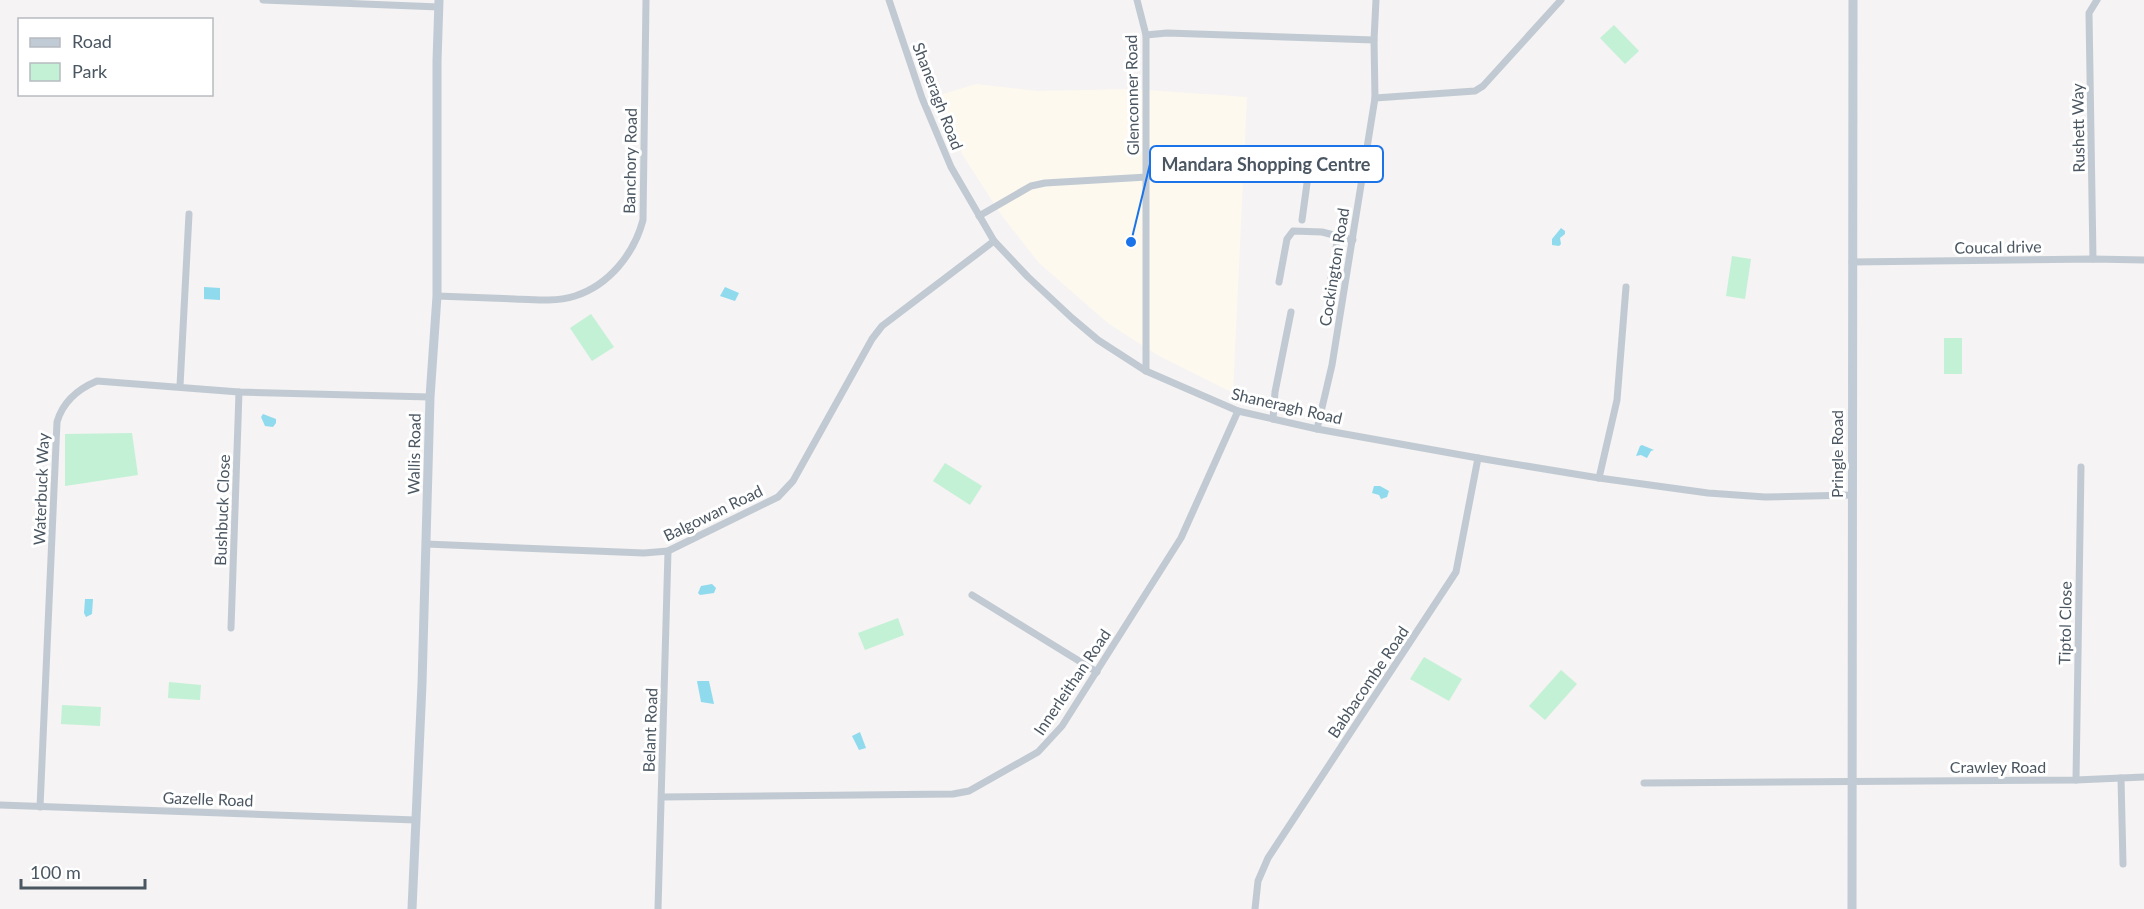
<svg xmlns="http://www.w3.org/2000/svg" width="2144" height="909" font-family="Lato,sans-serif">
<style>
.commercial{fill:#fdf9ef}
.green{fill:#c3f1d5}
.water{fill:#90daee}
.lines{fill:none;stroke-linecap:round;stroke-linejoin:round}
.street{stroke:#c1cad2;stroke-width:7}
.secondary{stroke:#c1cbd6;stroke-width:9}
.labels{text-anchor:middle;stroke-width:6;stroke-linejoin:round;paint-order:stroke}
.street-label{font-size:16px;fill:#4a5661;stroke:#fff}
.leader{fill:none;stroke:#1a73e8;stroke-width:2}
.callout-dot{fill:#1a73e8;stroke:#fff;stroke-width:2}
.callout{fill:#fff;stroke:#1a73e8;stroke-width:2}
.callout-label{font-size:18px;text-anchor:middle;font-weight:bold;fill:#4a5661}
</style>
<rect width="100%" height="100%" fill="#f5f3f3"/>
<path class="commercial" d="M 976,84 L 1037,91 L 1132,89 L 1247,97 L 1233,393 L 1159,356 L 1109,324 L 1039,263 L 1002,216 L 962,154 L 940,95 Z"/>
<g class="green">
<path d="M 1614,25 L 1639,51 L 1625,64 L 1600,38 Z"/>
<path d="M 1732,256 L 1751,259 L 1745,299 L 1726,296 Z"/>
<path d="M 591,314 L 614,347 L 592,361 L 570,328 Z"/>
<rect x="1944" y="338" width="18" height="36"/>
<path d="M 132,433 L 138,475 L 65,486 L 65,434 Z"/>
<path d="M 945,463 L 982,486 L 970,505 L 933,481 Z"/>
<path d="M 898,618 L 904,635 L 865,650 L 858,633 Z"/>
<path d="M 1424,657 L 1462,679 L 1449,701 L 1410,679 Z"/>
<path d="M 1561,670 L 1577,684 L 1545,720 L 1529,706 Z"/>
<path d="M 169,682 L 201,685 L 200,700 L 168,698 Z"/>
<path d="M 62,705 L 101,707 L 100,726 L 61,724 Z"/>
</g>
<g class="water">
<path d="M 1561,228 L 1565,231 L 1565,234 L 1560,238 L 1561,244 L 1559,246 L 1552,245 L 1552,239 Z"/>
<path d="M 204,287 L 220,288 L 220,300 L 204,299 Z"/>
<path d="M 725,287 L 739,293 L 735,301 L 720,296 Z"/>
<path d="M 263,414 L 276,419 L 276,423 L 273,427 L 265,426 L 261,417 Z"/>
<path d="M 1642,445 L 1654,450 L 1651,451 L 1647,458 L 1641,455 L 1636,456 L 1640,446 Z"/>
<path d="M 1374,486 L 1380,486 L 1389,491 L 1387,497 L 1381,499 L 1379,495 L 1372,493 Z"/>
<path d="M 712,584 L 716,588 L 714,593 L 700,595 L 698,593 L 701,586 Z"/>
<path d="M 85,599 L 93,599 L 92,614 L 86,617 L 84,613 Z"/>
<path d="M 697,681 L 709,681 L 714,704 L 701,702 Z"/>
<path d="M 860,732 L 866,748 L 859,750 L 852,736 Z"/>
</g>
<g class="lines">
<g class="street">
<path d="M 263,0 L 439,7"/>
<path d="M 889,0 L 922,98 L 951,167 L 994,241 L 1028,277 L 1072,318 L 1098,340 L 1146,371 L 1238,411 L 1317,429 L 1478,458 L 1599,478 L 1708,493 L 1765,497 L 1852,495"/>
<path d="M 1137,0 L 1146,35 L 1146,371"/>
<path d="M 1146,35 L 1167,33 L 1374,40"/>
<path d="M 1375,98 L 1475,91 L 1483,86 L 1561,0"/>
<path d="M 979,216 L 1031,186 L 1045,183 L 1147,177"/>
<path d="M 1302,220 L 1308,176 L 1313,168 L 1364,171"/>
<path d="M 2093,259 L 2089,13 L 2097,0"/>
<path d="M 1852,262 L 2093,259 L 2144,260"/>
<path d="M 1279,282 L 1287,239 L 1293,231 L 1322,232 L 1353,240"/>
<path d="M 437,296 C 463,297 489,298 515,299 C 535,300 556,302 575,296 C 609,285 634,254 643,220 L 646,0"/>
<path d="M 1327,302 L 1338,236"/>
<path d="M 180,386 L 189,214"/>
<path d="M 1273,419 L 1275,392 L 1291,312"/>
<path d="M 1317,429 L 1332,365 L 1375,98 L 1374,40 L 1376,0"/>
<path d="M 1599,478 L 1617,400 L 1626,287"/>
<path d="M 426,544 L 644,553 L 668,551 L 778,497 L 793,481 L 872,339 L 882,326 L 994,241"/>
<path d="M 972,595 L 1097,672"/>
<path d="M 231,628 L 239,392"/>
<path d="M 2121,778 L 2123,864"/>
<path d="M 2076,780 L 2081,467"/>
<path d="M 1644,783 L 2076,780 L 2144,777"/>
<path d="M 662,797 L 953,794 L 969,791 L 1038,752 L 1062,726 L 1181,538 L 1238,411"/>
<path d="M 0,805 L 416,820"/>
<path d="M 40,807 L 57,422 C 63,401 78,389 97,381 L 239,392 L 430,397"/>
<path d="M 658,909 L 668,551"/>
<path d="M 1255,909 L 1258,881 L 1268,858 L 1456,572 L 1478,458"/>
</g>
<g class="secondary">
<path d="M 412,909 L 422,684 L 430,397 L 437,296 L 437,61 L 439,0"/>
<path d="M 1852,909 L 1853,0"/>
</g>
</g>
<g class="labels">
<g class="street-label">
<text transform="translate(1132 95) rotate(-91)" y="6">Glenconner Road</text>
<text transform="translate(938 96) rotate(69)" y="6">Shaneragh Road</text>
<text transform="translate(2078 128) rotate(-91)" y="6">Rushett Way</text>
<text transform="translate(630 161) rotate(-89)" y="6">Banchory Road</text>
<text transform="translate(1998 247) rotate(-1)" y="6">Coucal drive</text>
<text transform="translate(1334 267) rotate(-81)" y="6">Cockington Road</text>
<text transform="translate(1287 406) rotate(13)" y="6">Shaneragh Road</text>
<text transform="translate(414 454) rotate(-89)" y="6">Wallis Road</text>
<text transform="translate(1837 454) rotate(-90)" y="6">Pringle Road</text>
<text transform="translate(41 489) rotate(-88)" y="6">Waterbuck Way</text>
<text transform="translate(222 510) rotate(-88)" y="6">Bushbuck Close</text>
<text transform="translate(713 513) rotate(-26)" y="6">Balgowan Road</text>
<text transform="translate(2065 623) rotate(-89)" y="6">Tiptol Close</text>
<text transform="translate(1072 682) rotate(-56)" y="6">Innerleithan Road</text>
<text transform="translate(1368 682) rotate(-56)" y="6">Babbacombe Road</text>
<text transform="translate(650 730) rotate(-88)" y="6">Belant Road</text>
<text x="1998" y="773">Crawley Road</text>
<text transform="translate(208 799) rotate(2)" y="6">Gazelle Road</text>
</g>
</g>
<path class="leader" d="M1131 242L1150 164"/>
<circle class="callout-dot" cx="1131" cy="242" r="6"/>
<rect class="callout" x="1150" y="146" width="233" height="36" rx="6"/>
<g class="callout-label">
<text x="1266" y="171">Mandara Shopping Centre</text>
</g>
<rect x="18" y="18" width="195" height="78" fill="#ffffff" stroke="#b7bbc0" stroke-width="1.5"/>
<rect x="30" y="38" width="30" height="9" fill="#c1cbd6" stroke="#b7bbc0" stroke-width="1.5"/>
<text x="72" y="48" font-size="18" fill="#4a5661">Road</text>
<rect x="30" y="63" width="30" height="18" fill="#c3f1d5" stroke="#b7bbc0" stroke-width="1.5"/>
<text x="72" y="78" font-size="18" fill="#4a5661">Park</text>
<path d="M21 879v9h124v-9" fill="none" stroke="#4a5661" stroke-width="3"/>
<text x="30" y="879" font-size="18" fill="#4a5661" stroke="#ffffff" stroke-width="4.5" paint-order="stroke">100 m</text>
</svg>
